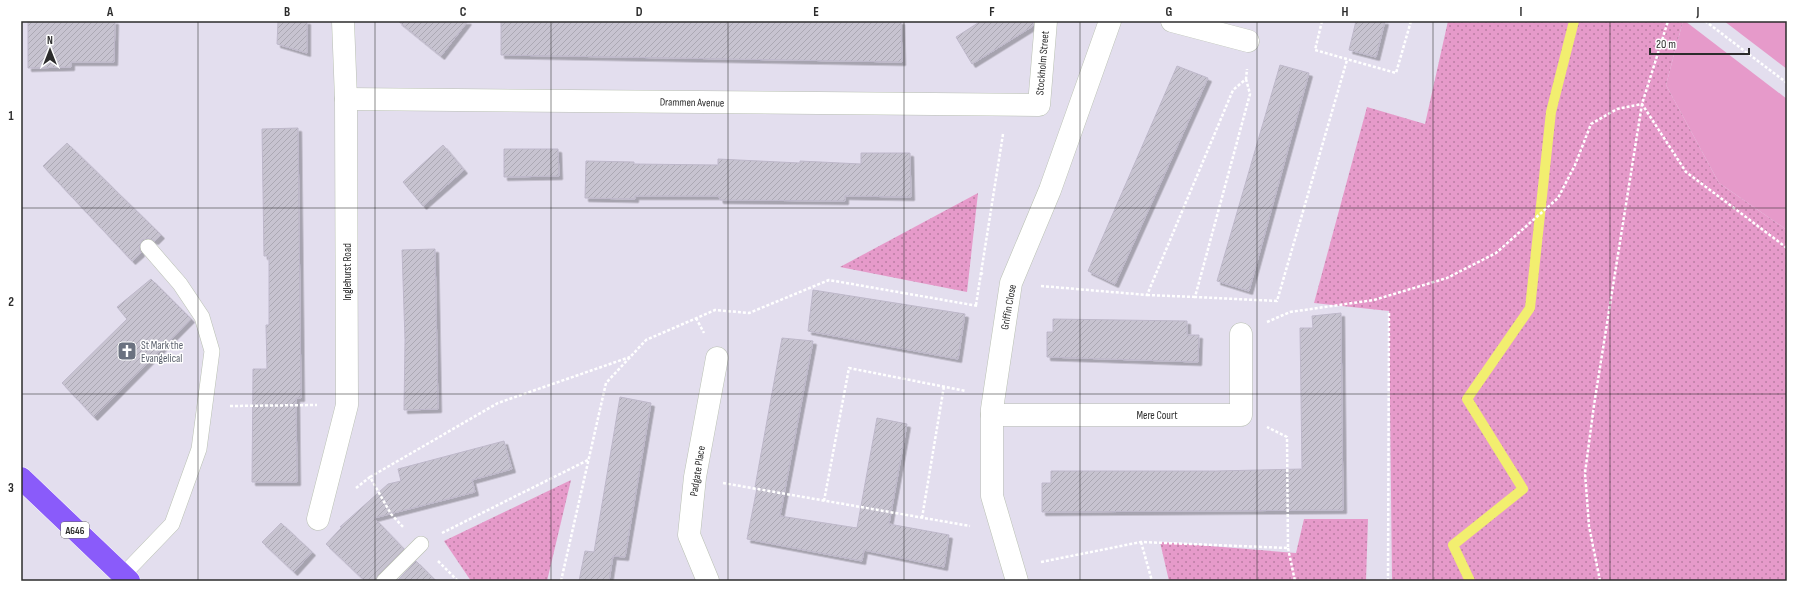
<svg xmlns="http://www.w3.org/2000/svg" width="1808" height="602" font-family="'Sofia Sans Condensed',sans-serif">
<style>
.grass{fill:#e69aca}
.park{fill:url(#park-dots)}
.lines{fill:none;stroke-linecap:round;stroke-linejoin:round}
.stream{stroke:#f2ee6f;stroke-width:10}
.building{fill:url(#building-hatch);stroke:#beb8ca;filter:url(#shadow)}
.service-casing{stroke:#b9c0b2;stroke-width:16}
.minor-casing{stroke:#b9c0b2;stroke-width:23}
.trunk-casing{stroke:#fff;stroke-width:23}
.path{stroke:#fff;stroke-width:2.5;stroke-dasharray:3 2;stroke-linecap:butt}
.service{stroke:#fff;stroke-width:15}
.minor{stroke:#fff;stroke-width:22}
.trunk{stroke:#8a5bfa;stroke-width:22}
.grid{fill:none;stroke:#2c2c2c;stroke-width:1;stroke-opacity:0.55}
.labels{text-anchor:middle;stroke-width:3;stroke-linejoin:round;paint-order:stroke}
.shield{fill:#fff;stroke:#6b6b6b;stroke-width:1}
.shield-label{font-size:10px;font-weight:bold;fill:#2c2c2c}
.street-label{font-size:11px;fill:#2c2c2c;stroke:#fff}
.worship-label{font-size:11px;fill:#5b616d;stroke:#fff;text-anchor:start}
.neatline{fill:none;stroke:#2c2c2c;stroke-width:1.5}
.grid-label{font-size:13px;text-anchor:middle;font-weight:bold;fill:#2c2c2c}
</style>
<defs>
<pattern id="park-dots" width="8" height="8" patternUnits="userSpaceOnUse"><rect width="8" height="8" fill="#e69aca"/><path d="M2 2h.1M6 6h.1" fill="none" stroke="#bb7ea4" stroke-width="1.8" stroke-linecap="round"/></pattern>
<pattern id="building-hatch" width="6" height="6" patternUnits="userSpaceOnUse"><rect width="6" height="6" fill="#c7c3d0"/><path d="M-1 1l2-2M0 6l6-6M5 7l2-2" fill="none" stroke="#aba8b3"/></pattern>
<filter id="shadow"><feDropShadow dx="3.5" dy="3.5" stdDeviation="0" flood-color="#0004"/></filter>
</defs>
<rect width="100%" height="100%" fill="#e3deee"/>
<g class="grass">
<path d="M 1683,21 L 1685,21 L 1787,99 L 1787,230 L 1719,183 L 1666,85 Z"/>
<path d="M 1724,21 L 1787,21 L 1787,69 Z"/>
</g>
<g class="park">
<path d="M 1448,21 L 1683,21 L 1666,85 L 1719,183 L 1787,230 L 1787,581 L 1392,581 L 1389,311 L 1314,303 L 1367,107 L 1425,124 Z"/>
<path d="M 978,193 L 967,292 L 840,267 Z"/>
<path d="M 571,480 L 547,581 L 471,581 L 444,541 Z"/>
<path d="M 1304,519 L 1368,519 L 1366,581 L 1169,581 L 1160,542 L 1296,553 Z"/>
</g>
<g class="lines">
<path class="stream" d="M 1470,581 L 1453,545 L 1523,489 L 1467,399 L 1530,308 L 1551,112 L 1574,21"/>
</g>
<g class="building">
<path d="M 28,21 L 115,21 L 114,62 L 71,62 L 71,67 L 28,68 Z"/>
<path d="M 278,21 L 307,21 L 307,53 L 277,44 Z"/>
<path d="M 398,21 L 468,21 L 441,56 Z"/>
<path d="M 501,21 L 901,21 L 902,62 L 501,55 Z"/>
<path d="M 981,21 L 1033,21 L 1033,26 L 972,64 L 956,37 Z"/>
<path d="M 1356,21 L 1385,21 L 1376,57 L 1349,50 Z"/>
<path d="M 1280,65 L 1309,73 L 1249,291 L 1217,281 Z"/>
<path d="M 1177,66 L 1208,78 L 1115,284 L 1088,271 Z"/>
<path d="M 298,128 L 301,398 L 296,398 L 297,482 L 252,482 L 253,369 L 267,369 L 266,325 L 269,325 L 269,256 L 264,256 L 262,129 Z"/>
<path d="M 67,143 L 161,235 L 155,241 L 147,238 L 142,240 L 139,248 L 141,253 L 132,261 L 43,166 Z"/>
<path d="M 443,145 L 464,170 L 423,206 L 403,182 Z"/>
<path d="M 504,149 L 558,149 L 559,176 L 504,177 Z"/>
<path d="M 861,153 L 910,153 L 911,197 L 845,196 L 845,201 L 720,200 L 719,196 L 635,196 L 635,199 L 585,198 L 586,161 L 634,162 L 634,164 L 718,165 L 718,159 L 800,163 L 800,161 L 861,164 Z"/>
<path d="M 435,249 L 438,409 L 404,410 L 405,340 L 402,250 Z"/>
<path d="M 151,279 L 191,319 L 94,417 L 62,383 L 127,319 L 117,307 Z"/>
<path d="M 813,290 L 965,314 L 958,359 L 808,331 Z"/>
<path d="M 1341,313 L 1343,510 L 1042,512 L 1042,483 L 1051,483 L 1051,471 L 1216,471 L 1302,469 L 1300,328 L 1313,328 L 1312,316 Z"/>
<path d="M 1053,319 L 1187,321 L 1187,335 L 1199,335 L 1198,362 L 1047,357 L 1047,332 L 1053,332 Z"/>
<path d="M 782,338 L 813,341 L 780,516 L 857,528 L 877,418 L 907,424 L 889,524 L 949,535 L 944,567 L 864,550 L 862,561 L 747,539 L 757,488 L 755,487 Z"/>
<path d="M 620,397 L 651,403 L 625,557 L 613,556 L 609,581 L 579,581 L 585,551 L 594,552 Z"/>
<path d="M 504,441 L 512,469 L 472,480 L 475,492 L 374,518 L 404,549 L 378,575 L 375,581 L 365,581 L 326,544 L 342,527 L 340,527 L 388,484 L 401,481 L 398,469 Z"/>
<path d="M 281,523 L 312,552 L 294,572 L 262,542 Z"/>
<path d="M 416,561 L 436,581 L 397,581 Z"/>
</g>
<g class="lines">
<defs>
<g id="service">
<path d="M 123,575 L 172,524 L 199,449 L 212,351 L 202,317 L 180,284 L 148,247"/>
<path d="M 384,581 L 421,544"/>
</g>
<g id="minor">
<path d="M 1172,21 L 1248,41"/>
<path d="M 346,99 L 1039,105 L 1046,21"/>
<path d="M 992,415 L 1241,415 L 1241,334"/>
<path d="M 318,519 L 347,405 L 346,99 L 343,21"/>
<path d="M 708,581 L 689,535 L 695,477 L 717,358"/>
<path d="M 1017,581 L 992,496 L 992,409 L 1011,283 L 1050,190 L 1110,21"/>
</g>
<path id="trunk" d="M 21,478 L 129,581"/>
</defs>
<use href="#service" class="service-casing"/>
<use href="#minor" class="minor-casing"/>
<use href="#trunk" class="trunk-casing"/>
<g class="path">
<path d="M 1322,21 L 1315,50 L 1396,73 L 1411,21"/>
<path d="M 1705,21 L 1787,83"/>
<path d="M 1246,79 L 1250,94 L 1195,297 L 1277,301 L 1347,60"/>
<path d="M 983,274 L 981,273 L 1003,134"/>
<path d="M 1041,286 L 1147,295 L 1233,90 L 1246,79 L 1247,69"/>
<path d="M 1147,295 L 1195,297"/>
<path d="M 976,305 L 981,273"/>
<path d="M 696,318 L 704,333"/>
<path d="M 1267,322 L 1290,312 L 1374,300 L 1447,278 L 1496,253 L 1558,198 L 1575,165 L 1591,124 L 1617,109 L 1642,104 L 1686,172 L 1787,248"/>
<path d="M 230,406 L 317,405"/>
<path d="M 370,477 L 498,403 L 630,357"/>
<path d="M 723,483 L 970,526"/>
<path d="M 356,488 L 370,477 L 391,514 L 403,527"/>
<path d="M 824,501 L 849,368 L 966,391"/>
<path d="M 922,518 L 944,386"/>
<path d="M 442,533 L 588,460"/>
<path d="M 1141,542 L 1152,581"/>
<path d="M 1288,548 L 1295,581"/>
<path d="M 438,561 L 458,581"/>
<path d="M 1041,562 L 1141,542 L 1288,548 L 1287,437 L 1267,427"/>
<path d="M 561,581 L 606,383 L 646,340 L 715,310 L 749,313 L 829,280 L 978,306"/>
<path d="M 1388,581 L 1389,311"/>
<path d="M 1600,581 L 1589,526 L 1585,473 L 1594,405 L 1642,104 L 1668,21"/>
</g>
<use href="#service" class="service"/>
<use href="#minor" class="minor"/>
<use href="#trunk" class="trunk"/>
</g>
<path class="grid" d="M 198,21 L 198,581M 375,21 L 375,581M 551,21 L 551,581M 728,21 L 728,581M 904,21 L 904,581M 1080,21 L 1080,581M 1257,21 L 1257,581M 1433,21 L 1433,581M 1610,21 L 1610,581M 21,208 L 1787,208M 21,394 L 1787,394"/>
<defs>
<symbol id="church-square" viewBox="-11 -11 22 22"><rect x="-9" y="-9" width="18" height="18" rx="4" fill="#6b7280" stroke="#fff"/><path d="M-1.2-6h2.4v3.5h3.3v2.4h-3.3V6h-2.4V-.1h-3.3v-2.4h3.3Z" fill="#fff"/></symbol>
</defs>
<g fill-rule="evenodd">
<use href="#church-square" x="116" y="340" width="22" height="22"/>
</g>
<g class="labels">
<rect class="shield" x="61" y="522" width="28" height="16" rx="3"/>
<g class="shield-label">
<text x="75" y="534">A646</text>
</g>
<g class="street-label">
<text transform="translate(1042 63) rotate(-85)" y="4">Stockholm Street</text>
<text transform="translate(692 102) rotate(1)" y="4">Drammen Avenue</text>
<text transform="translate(347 272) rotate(-90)" y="4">Inglehurst Road</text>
<text transform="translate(1008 307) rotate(-80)" y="4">Griffin Close</text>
<text x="1157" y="419">Mere Court</text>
<text transform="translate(697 471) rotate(-81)" y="4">Padgate Place</text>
</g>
<g class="worship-label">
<text x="141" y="349">St Mark the<tspan x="141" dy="13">Evangelical</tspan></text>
</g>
</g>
<rect width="1808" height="602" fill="none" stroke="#ffffff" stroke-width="44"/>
<g transform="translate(50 50)" stroke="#ffffff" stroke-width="3" paint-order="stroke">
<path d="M0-3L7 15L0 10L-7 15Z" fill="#2c2c2c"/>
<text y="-6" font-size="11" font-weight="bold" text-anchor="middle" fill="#2c2c2c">N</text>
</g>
<path d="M1650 48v6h99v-6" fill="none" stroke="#2c2c2c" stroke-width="2"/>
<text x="1656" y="48" font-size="12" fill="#2c2c2c" stroke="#ffffff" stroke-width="3" paint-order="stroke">20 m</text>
<rect x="22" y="22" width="1764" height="558" class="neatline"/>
<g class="grid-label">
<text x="110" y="16">A</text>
<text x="287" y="16">B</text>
<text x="463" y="16">C</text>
<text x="639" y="16">D</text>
<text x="816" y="16">E</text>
<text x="992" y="16">F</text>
<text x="1169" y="16">G</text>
<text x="1345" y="16">H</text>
<text x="1521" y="16">I</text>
<text x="1698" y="16">J</text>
<text x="11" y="120">1</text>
<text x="11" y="306">2</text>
<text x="11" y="492">3</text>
</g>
</svg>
